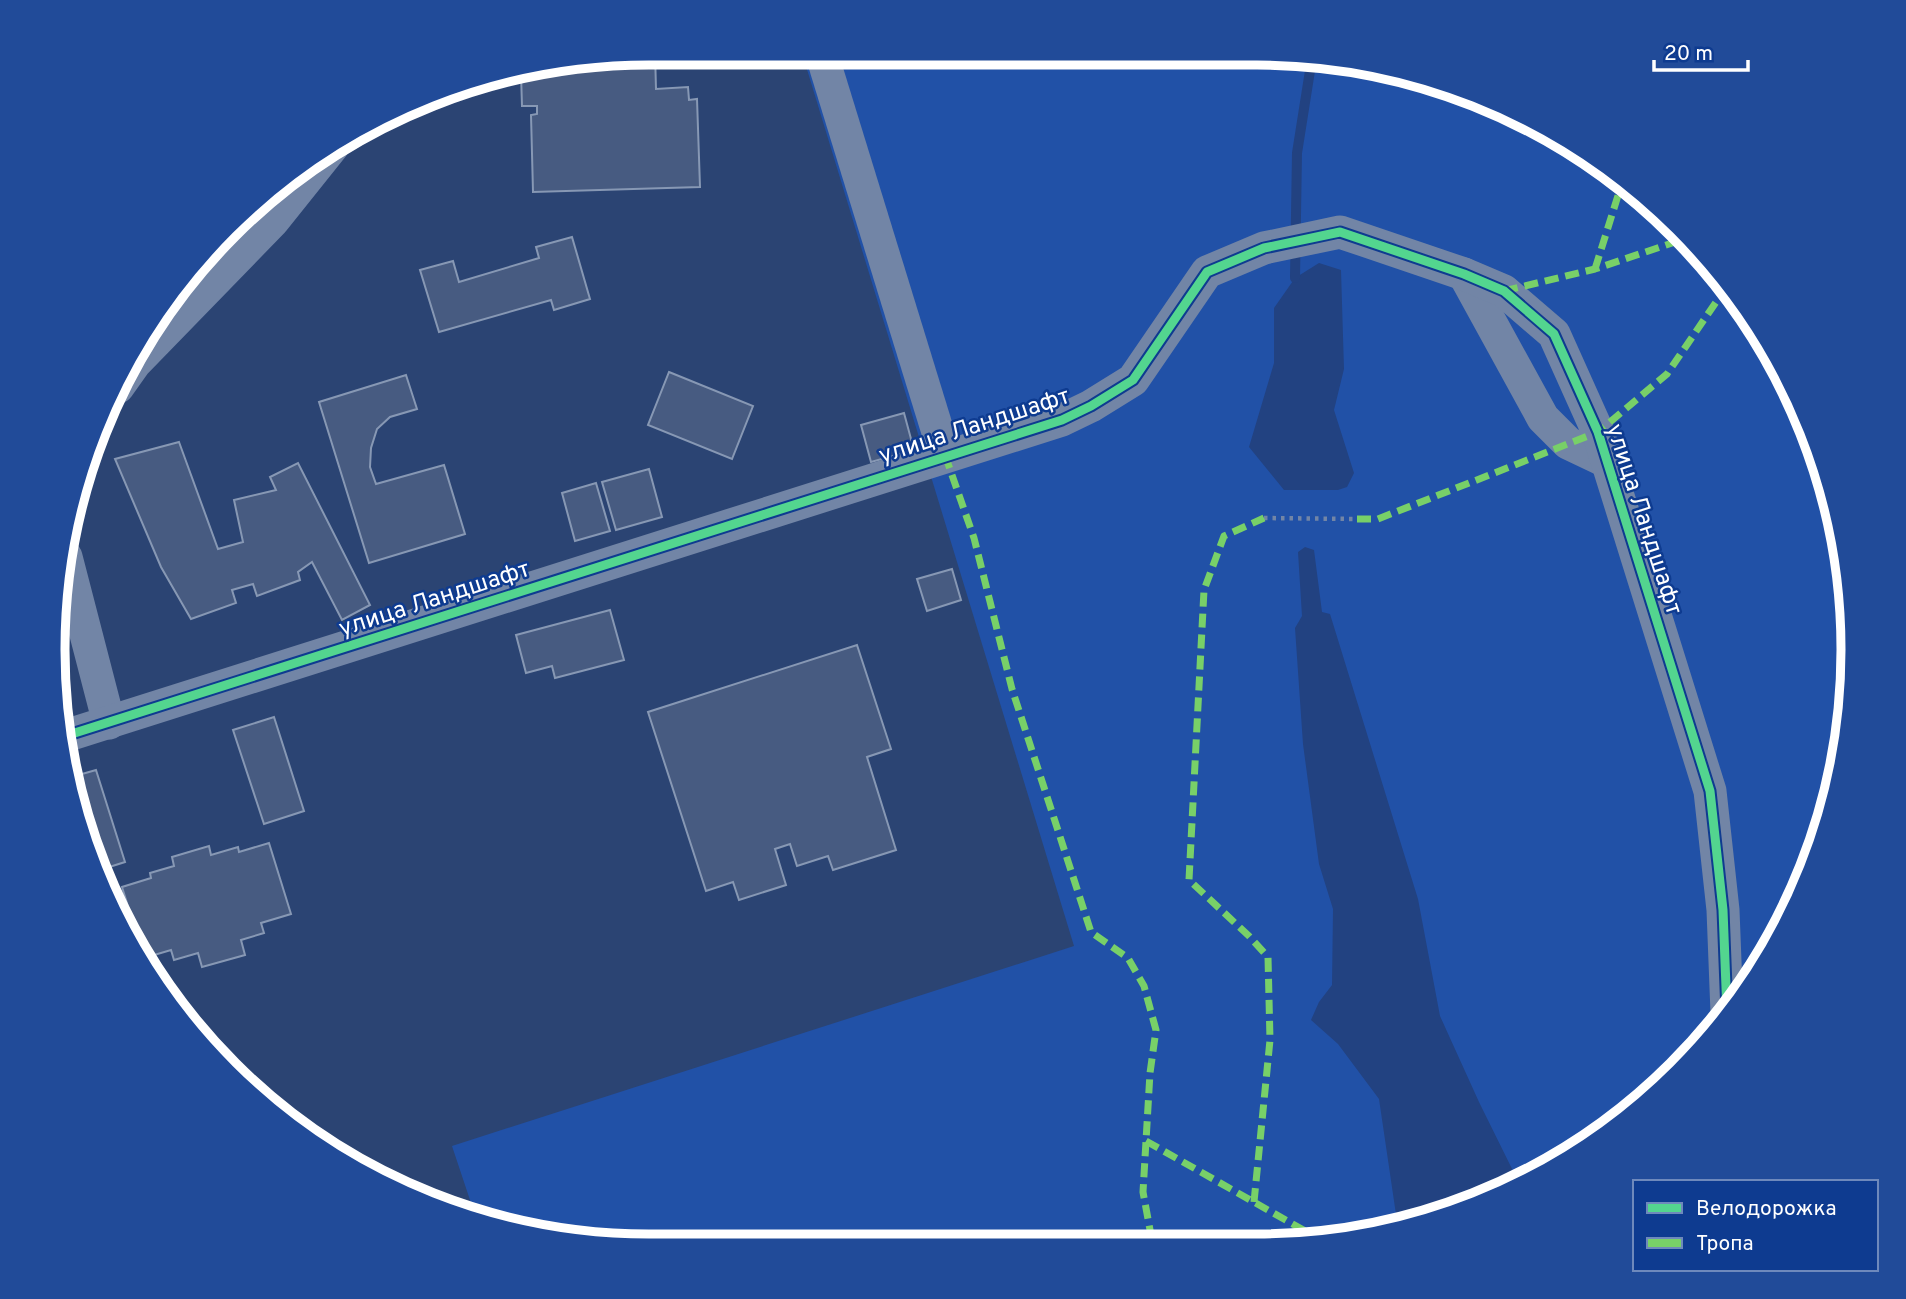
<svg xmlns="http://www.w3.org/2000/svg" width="1906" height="1299" font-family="Overpass,sans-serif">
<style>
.green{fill:#2151a7}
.water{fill:#224281}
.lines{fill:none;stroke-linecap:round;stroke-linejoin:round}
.stream{stroke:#224281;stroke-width:10}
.building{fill:#475b81;stroke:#8798b4;stroke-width:2}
.path{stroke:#7285a6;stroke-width:4.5;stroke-dasharray:3.5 5;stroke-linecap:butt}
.street{stroke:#7285a6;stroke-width:33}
.quiet{stroke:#78d068;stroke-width:7;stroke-dasharray:14 7;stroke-linecap:butt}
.cycleway-casing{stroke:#0e3b90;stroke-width:13}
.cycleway{stroke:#53d58f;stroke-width:9}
.labels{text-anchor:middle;stroke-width:5;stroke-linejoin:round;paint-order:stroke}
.street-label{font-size:24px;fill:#fff;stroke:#0e3b90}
.rim{fill:none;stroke:#fff;stroke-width:9}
</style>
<rect width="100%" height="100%" fill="#2b4473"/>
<path class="green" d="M 1256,52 L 1373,64 L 1521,114 L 1678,227 L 1753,317 L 1808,421 L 1842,533 L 1853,649 L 1842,766 L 1808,878 L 1753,981 L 1679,1071 L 1589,1146 L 1485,1201 L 1373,1235 L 1256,1246 L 650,1246 L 533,1235 L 475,1215 L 452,1146 L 1074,946 L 802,53 Z"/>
<g class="water">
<path d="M 1319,263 L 1341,270 L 1344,369 L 1334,410 L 1354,473 L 1347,487 L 1338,490 L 1284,490 L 1249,447 L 1274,363 L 1274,308 L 1295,278 Z"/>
<path d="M 1305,547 L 1314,550 L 1322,612 L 1330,614 L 1418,899 L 1440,1016 L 1479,1102 L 1519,1183 L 1485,1201 L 1398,1228 L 1379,1099 L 1338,1044 L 1311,1020 L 1319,1002 L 1332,985 L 1333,909 L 1319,864 L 1303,744 L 1295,628 L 1302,616 L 1298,552 Z"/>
</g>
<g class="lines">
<path class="stream" d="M 1295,278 L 1297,153 L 1312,58"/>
</g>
<g class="building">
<path d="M 655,52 L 656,89 L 688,87 L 689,100 L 697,99 L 700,187 L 533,192 L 531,115 L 537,114 L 537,106 L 522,106 L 521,74 Z"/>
<path d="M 572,237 L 590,299 L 554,310 L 551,300 L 439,332 L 420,270 L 453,261 L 459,282 L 539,258 L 536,247 Z"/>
<path d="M 669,372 L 753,406 L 732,459 L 648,425 Z"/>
<path d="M 406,375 L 417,409 L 390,417 L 377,429 L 371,448 L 370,467 L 376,484 L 444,465 L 465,534 L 369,563 L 319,402 Z"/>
<path d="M 904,413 L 914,450 L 871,462 L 861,425 Z"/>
<path d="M 179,442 L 218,549 L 243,542 L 234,500 L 276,490 L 270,477 L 298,463 L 370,605 L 342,620 L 312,562 L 298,572 L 300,580 L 257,596 L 253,584 L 232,590 L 236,603 L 191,619 L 161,567 L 115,459 Z"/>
<path d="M 649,469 L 662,517 L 616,530 L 602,482 Z"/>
<path d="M 596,483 L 610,531 L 575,541 L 562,493 Z"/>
<path d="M 952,569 L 961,600 L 927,611 L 917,579 Z"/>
<path d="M 610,610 L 624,660 L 555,678 L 552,666 L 526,673 L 516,635 Z"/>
<path d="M 857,645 L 891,749 L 867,757 L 896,850 L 833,870 L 828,856 L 797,866 L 790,844 L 775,849 L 786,885 L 739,900 L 733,882 L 706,891 L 648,712 Z"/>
<path d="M 274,717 L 304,811 L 264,824 L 233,730 Z"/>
<path d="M 96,770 L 125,862 L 103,869 L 68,778 Z"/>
<path d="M 269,843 L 291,914 L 261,923 L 264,933 L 241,940 L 245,955 L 202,967 L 198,953 L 174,960 L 171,950 L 144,958 L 122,887 L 151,878 L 150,873 L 174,866 L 172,857 L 209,846 L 211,855 L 238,847 L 239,852 Z"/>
</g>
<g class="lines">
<path class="path" d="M 1264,518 L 1357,519"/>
<g class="street">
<path d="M 821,52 L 945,455"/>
<path d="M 1464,274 L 1543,418 L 1568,443 L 1608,462"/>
<path d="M 118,387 L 135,363 L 273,221 L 333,146"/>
<path d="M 66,557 L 109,723"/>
<path d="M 62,737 L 1062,420 L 1091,406 L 1133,380 L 1207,272 L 1264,248 L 1340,232 L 1464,274 L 1504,291 L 1554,334 L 1598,432 L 1710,791 L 1723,910 L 1727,1013"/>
</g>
<g class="quiet">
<path d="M 1595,269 L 1621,186"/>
<path d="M 1504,291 L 1595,269 L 1687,238"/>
<path d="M 945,455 L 974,538 L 1012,689 L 1091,932 L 1128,958 L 1144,986 L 1156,1030 L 1150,1073 L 1143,1192 L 1153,1246"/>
<path d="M 1357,519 L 1378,519 L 1598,432 L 1667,374 L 1727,286"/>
<path d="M 1146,1141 L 1321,1240"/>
<path d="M 1254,1202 L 1270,1040 L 1268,957 L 1249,936 L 1189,880 L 1204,590 L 1224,536 L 1264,518"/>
</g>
<defs>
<path id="cycleway" d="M 62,737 L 1062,420 L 1091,406 L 1133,380 L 1207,272 L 1264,248 L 1340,232 L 1464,274 L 1504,291 L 1554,334 L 1598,432 L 1710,791 L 1723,910 L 1727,1013"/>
</defs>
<use href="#cycleway" class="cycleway-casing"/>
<use href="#cycleway" class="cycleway"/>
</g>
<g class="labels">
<g class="street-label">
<text transform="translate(974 425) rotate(-18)" y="8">улица Ландшафт</text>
<text transform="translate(1645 519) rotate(72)" y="8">улица Ландшафт</text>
<text transform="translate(434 598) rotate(-18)" y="8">улица Ландшафт</text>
</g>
</g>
<path d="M0 0H1906V1299H0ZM649 65H1257A584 584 0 0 1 1841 649V650A584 584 0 0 1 1257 1234H649A584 584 0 0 1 65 650V649A584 584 0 0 1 649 65Z" fill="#214b99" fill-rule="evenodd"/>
<path class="rim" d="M649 65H1257A584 584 0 0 1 1841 649V650A584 584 0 0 1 1257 1234H649A584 584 0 0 1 65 650V649A584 584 0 0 1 649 65Z"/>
<rect x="1633" y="1180" width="245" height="91" fill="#0e3b90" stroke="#6e89bc" stroke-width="2"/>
<rect x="1647" y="1203" width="35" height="10" fill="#53d58f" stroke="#6e89bc" stroke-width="2"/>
<text x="1696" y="1215" font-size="21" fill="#ffffff">Велодорожка</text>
<rect x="1647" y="1238" width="35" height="10" fill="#78d068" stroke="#6e89bc" stroke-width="2"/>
<text x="1696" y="1250" font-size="21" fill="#ffffff">Тропа</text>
<path d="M1654 60v10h94v-10" fill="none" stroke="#ffffff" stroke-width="3.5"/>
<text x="1664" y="60" font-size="21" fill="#ffffff" stroke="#0e3b90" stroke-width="5" paint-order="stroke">20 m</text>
</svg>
